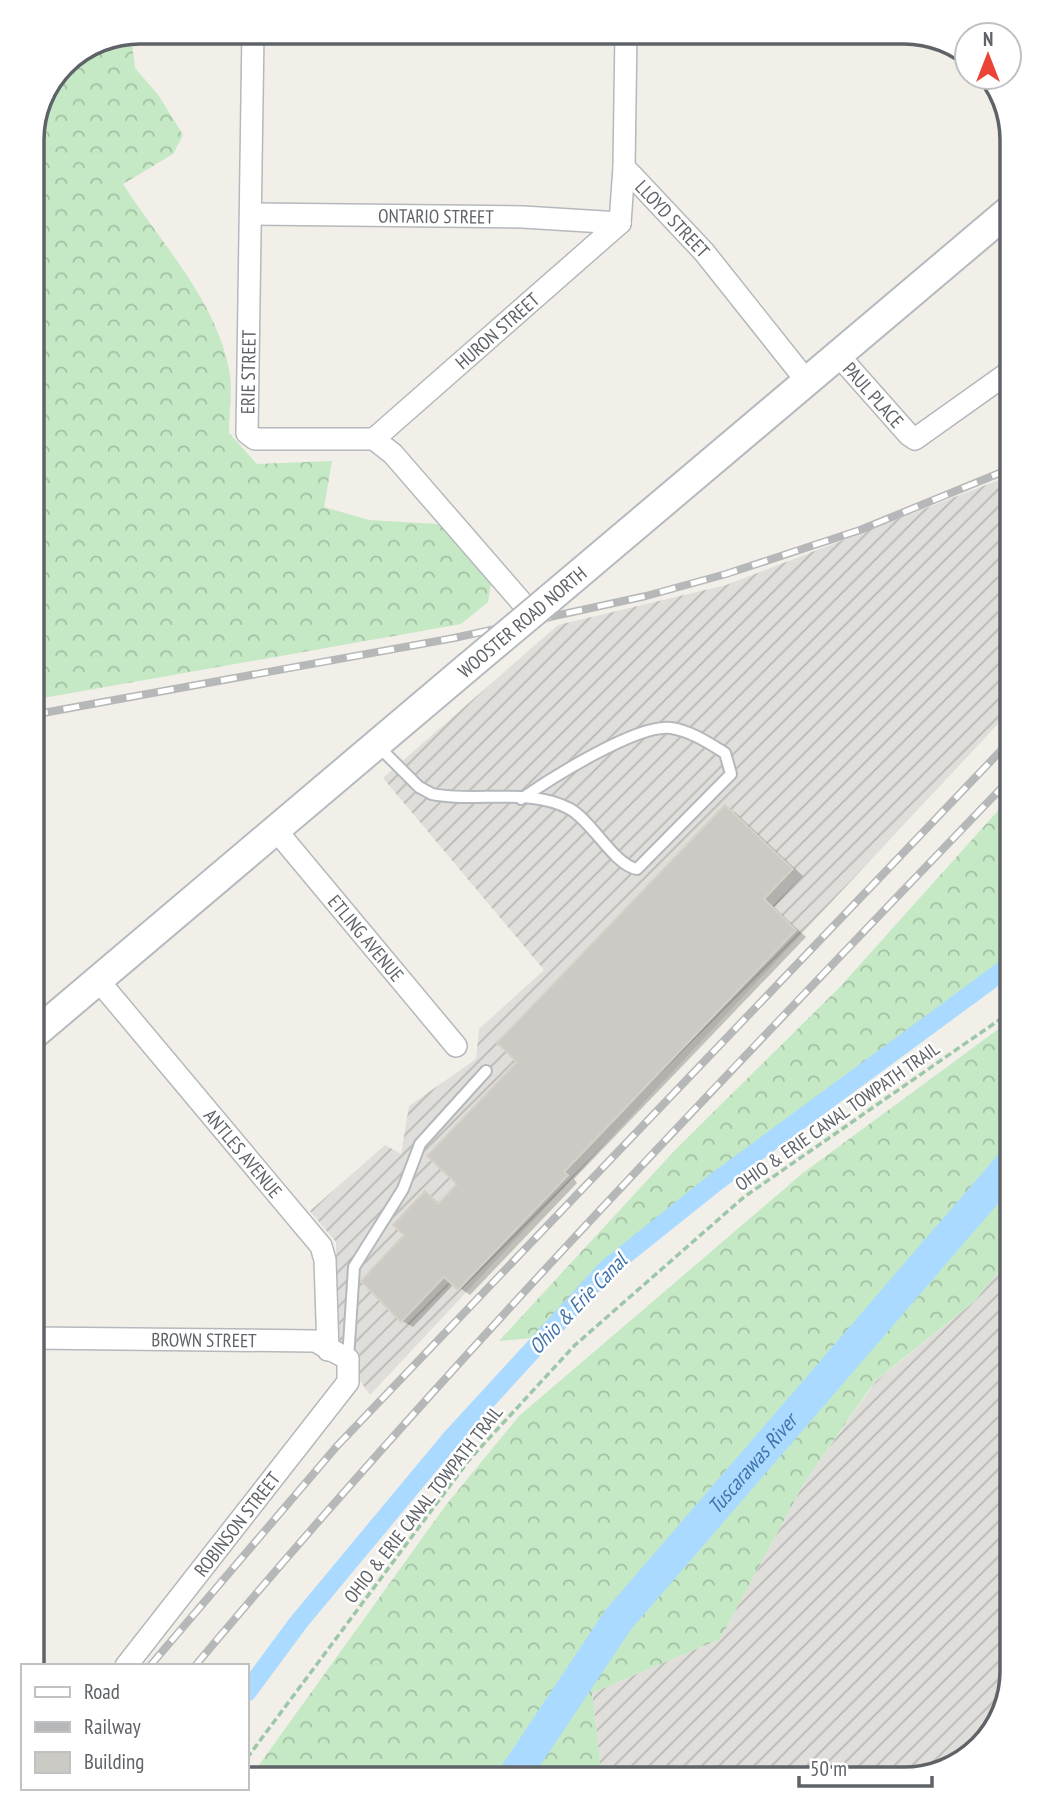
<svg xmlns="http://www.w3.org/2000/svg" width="1044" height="1811" font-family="'PT Sans Narrow',sans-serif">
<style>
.industrial{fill:url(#industrial-furrows)}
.forest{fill:url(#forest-crowns)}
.shadow{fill:#0003}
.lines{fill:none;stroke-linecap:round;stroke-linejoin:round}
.canal{stroke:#aadaff;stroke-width:19}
.river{stroke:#aadaff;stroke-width:32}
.building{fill:#cccac5;stroke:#d6d1c6;stroke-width:2}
.service-casing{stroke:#b5b8bc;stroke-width:14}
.minor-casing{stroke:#b5b8bc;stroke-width:24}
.secondary-casing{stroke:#b6babf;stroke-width:32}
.path{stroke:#9cc7a9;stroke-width:3.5;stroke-dasharray:7 3.5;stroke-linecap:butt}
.service{stroke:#fff;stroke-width:10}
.minor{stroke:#fff;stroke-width:21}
.secondary{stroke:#fff;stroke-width:28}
.rail-casing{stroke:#b6b7b8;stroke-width:8}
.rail{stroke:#fff;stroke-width:5;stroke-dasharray:16;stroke-linecap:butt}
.secondary-bridge-casing{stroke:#b6babf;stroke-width:32;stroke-linecap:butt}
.secondary-bridge{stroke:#fff;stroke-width:28}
.labels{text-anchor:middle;stroke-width:5;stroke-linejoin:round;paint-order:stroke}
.street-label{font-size:19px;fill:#5f6368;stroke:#fff}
.water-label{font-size:21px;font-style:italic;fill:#4174aa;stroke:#fff}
.rim{fill:none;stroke:#5f6368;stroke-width:3.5}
</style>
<defs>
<pattern id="industrial-furrows" width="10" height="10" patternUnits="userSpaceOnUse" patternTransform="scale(1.75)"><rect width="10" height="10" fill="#e0deda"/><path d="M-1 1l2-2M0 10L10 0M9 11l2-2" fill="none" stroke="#b9b8b5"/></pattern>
<pattern id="forest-crowns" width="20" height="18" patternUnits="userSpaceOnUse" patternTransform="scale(1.75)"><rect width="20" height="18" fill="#c5e8c5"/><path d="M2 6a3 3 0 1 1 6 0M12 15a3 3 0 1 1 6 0" fill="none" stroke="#a3c0a4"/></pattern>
</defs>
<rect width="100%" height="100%" fill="#f1efe8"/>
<g class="industrial">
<path d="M 1012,475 L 1012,709 L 370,1395 L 337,1348 L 336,1242 L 310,1211 L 385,1145 L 401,1154 L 409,1106 L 476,1059 L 479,1029 L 544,970 L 383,778 L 558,625 L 726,585 Z"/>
<path d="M 1012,1254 L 1012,1672 L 995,1731 L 952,1769 L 905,1779 L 602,1779 L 592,1693 L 720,1639 L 804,1483 L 876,1381 L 975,1301 Z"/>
</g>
<g class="forest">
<path d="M 131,35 L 135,68 L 159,96 L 183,135 L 173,154 L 123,184 C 160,242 215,299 229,369 C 233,388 229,412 229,433 L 257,464 L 332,461 L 324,507 L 369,520 L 455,525 L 493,570 L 488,602 L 461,624 L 32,700 L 32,133 L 63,63 Z"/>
<path d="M 1012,795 L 1012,957 L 607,1269 L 545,1337 L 499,1341 L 676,1149 L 839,988 Z"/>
<path d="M 1012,1019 L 1012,1254 L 975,1301 L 875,1381 L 804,1483 L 720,1639 L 592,1693 L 602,1779 L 526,1779 L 574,1701 L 535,1718 L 493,1779 L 249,1779 L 446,1505 L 519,1416 L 803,1173 Z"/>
</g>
<path class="shadow" d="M 726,807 L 736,813 L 803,876 L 774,907 L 806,937 L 574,1179 L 577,1183 L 470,1295 L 454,1284 L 413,1327 L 402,1321 L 407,1235 L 426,1193 L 441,1204 L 459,1184 L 520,1062 Z"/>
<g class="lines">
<path class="canal" d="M 247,1692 L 298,1623 L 450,1440 L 607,1269 L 717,1181 L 1012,964"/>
<path class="river" id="s1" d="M 512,1779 L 618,1620 L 1012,1163"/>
</g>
<path class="building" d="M 725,805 L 793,869 L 764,899 L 796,930 L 564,1172 L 568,1175 L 458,1290 L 444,1277 L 401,1322 L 361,1281 L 404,1235 L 393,1225 L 425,1191 L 438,1204 L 457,1184 L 427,1156 L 517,1062 L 497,1043 Z"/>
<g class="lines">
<defs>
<g id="service">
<path d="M 378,746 L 419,787 L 432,794 C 475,803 530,787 570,809 C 593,822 614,865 637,869 L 731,774 L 725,753 C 709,743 691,731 671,728 C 638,723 550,779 521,799"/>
<path d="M 348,1359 L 354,1267 L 403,1189 L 420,1144 L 486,1071"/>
</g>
<g id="minor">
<path d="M 253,32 L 247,433 L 255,439 L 374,439 L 393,454 L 531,613"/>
<path id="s2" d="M 626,32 L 624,167 L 704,252 L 805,379"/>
<path id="s3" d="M 252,214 L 523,217 L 620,223"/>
<path d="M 620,223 L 624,167"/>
<path id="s4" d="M 839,356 L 909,435 L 915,439 L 1012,370"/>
<path id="s5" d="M 374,439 L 620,223"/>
<path id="s6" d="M 275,829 L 456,1046"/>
<path id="s7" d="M 98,980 L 321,1246 L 325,1260 L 328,1350"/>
<path id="s8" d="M 32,1338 L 315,1341 L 348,1359 L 348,1382 L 126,1666"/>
</g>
<g id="secondary">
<path d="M 548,600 L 1012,208"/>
<path d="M 32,1036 L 468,667"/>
</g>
</defs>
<use href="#service" class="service-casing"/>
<use href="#minor" class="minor-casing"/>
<use href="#secondary" class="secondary-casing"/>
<path class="path" d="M 247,1758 L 469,1460 L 575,1345 L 744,1197 L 1012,1011"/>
<use href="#service" class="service"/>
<use href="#minor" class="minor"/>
<use href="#secondary" class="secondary"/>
<defs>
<g id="rail">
<path d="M 32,715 L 454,638 L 646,596 L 726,574 L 860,530 L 1012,468"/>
<path d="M 150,1666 L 337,1446 L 1012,739"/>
<path d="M 195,1666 C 453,1357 734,1067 1012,777"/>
</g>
</defs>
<use href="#rail" class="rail-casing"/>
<use href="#rail" class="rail"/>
<defs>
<path id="secondary-bridge" d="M 468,667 L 548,600"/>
</defs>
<use href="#secondary-bridge" class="secondary-bridge-casing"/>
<use href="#secondary-bridge" class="secondary-bridge"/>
</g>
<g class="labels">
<g class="street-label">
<text dy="7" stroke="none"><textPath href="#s3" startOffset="184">ONTARIO STREET</textPath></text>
<text dy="7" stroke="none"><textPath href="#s2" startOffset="206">LLOYD STREET</textPath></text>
<text dy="7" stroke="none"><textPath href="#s5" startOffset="164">HURON STREET</textPath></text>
<text transform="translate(248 372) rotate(-89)" y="7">ERIE STREET</text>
<text dy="7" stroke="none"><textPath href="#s4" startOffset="52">PAUL PLACE</textPath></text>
<text transform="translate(522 622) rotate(-40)" y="7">WOOSTER ROAD NORTH</text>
<text dy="7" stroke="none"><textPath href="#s6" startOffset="142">ETLING AVENUE</textPath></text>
<text transform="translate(837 1116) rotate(-35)" y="7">OHIO &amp; ERIE CANAL TOWPATH TRAIL</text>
<text dy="7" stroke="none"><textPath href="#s7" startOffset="226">ANTLES AVENUE</textPath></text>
<text dy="7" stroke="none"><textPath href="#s8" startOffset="172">BROWN STREET</textPath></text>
<text transform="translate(423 1504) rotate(-52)" y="7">OHIO &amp; ERIE CANAL TOWPATH TRAIL</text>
<text transform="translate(237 1524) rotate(-52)" y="7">ROBINSON STREET</text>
</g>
<g class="water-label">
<text transform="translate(578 1304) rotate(-46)" y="7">Ohio &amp; Erie Canal</text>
<text dy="7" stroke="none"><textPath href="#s1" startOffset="397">Tuscarawas River</textPath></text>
</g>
</g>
<path d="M0 0H1044V1811H0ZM140 44H904A96 96 0 0 1 1000 140V1671A96 96 0 0 1 904 1767H140A96 96 0 0 1 44 1671V140A96 96 0 0 1 140 44Z" fill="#fff" fill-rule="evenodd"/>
<path class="rim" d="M140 44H904A96 96 0 0 1 1000 140V1671A96 96 0 0 1 904 1767H140A96 96 0 0 1 44 1671V140A96 96 0 0 1 140 44Z"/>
<rect x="21" y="1664" width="228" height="126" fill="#ffffff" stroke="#bfc1c3" stroke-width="2"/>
<rect x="35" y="1687" width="35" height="10" fill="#ffffff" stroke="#bfc1c3" stroke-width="2"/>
<text x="84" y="1699" font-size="21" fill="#5f6368">Road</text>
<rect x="35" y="1722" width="35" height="10" fill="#b6b7b8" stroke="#bfc1c3" stroke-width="2"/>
<text x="84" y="1734" font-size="21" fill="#5f6368">Railway</text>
<rect x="35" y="1752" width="35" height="21" fill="#cccac5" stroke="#bfc1c3" stroke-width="2"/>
<text x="84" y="1769" font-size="21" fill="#5f6368">Building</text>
<g transform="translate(988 56)"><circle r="33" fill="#ffffff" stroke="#bfc1c3" stroke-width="2"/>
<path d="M0-5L12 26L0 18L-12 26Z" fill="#ea4335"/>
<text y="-10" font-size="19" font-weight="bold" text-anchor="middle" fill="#5f6368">N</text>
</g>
<path d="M799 1776v10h133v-10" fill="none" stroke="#5f6368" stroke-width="3.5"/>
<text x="810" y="1776" font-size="21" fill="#5f6368" stroke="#ffffff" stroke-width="5" paint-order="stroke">50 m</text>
</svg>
